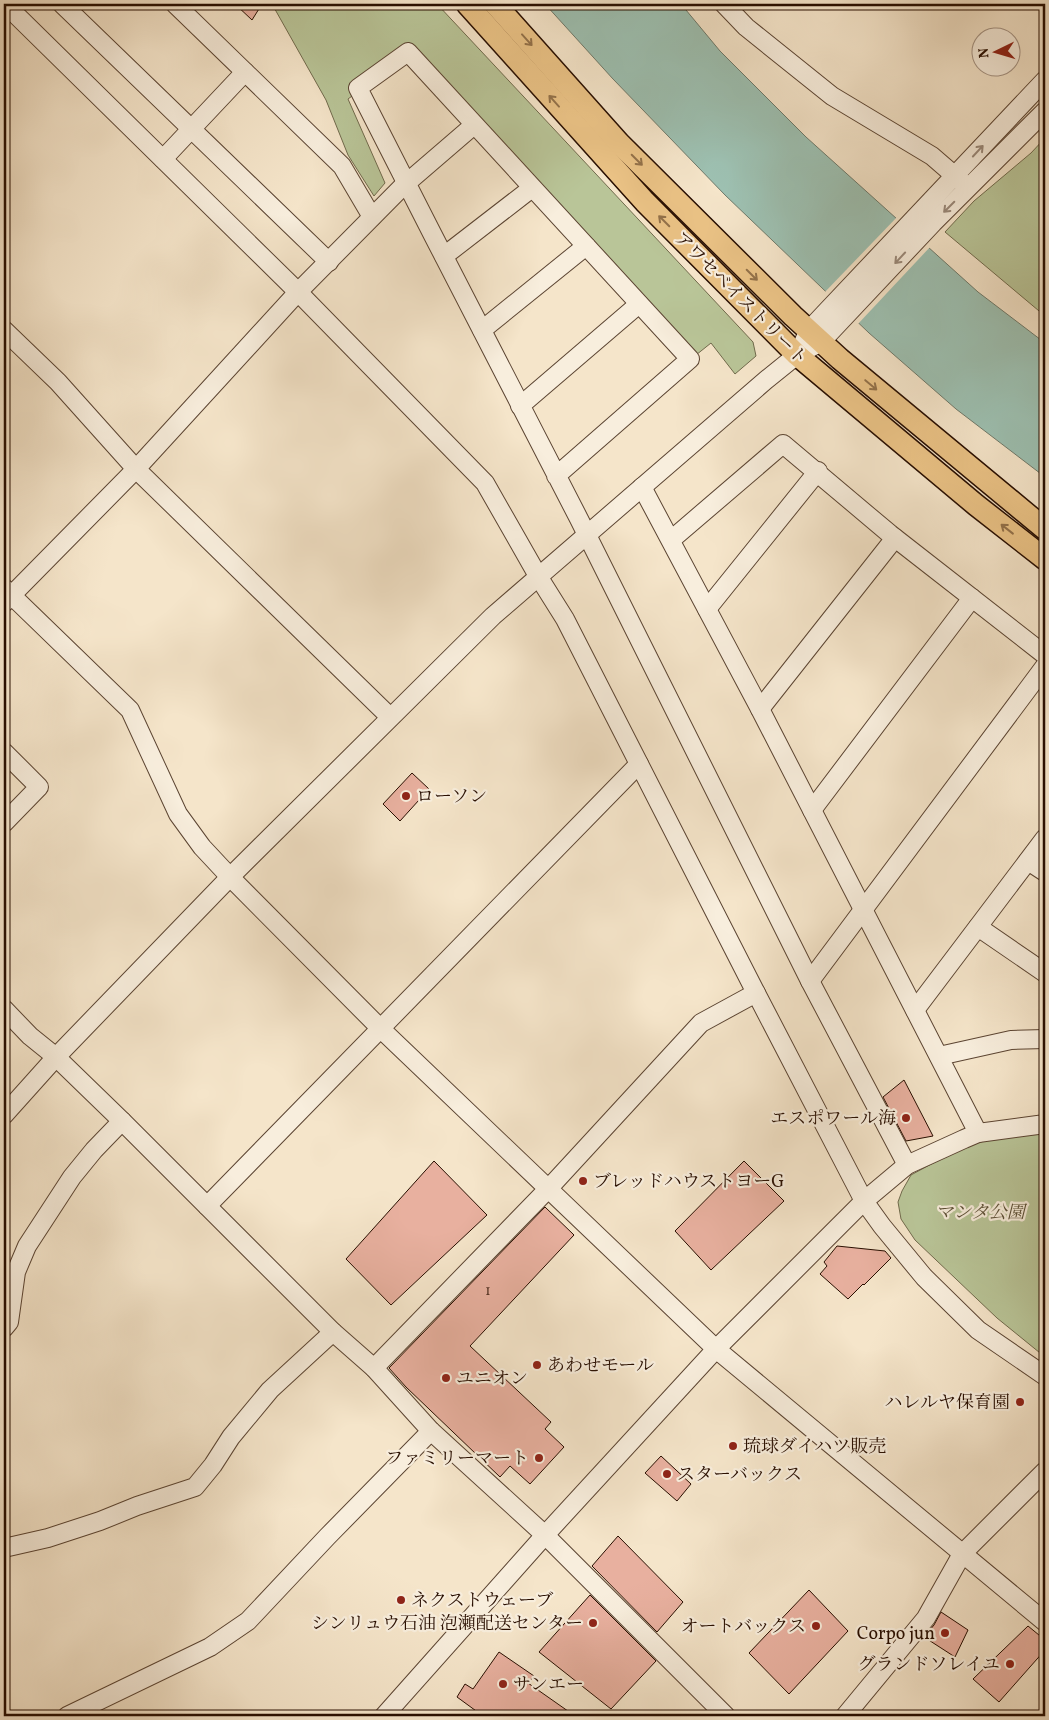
<svg xmlns="http://www.w3.org/2000/svg" width="1049" height="1720" font-family="Vollkorn,'Noto Serif JP',serif">
<style>
.green{fill:#b9c598;stroke:#706a4c}
.water{fill:#9dc0b1;stroke:#6e796a}
.pier{fill:#f5e5ca}
.building{fill:#e8b09f;stroke:#280e00}
.lines{fill:none;stroke-linecap:round;stroke-linejoin:round}
.minor-casing{stroke:#5b4432;stroke-width:20}
.major-casing{stroke:#280e00;stroke-width:24}
.minor{stroke:#f8eedd;stroke-width:18}
.major{stroke:#eac285;stroke-width:21}
.oneway{stroke:#937149}
.oneway2{stroke:#9a897a}
.poi-dot{fill:#8f2418;stroke:#f8eedd;stroke-width:2}
.labels{text-anchor:middle;stroke-width:4.5;stroke-linejoin:round;paint-order:stroke}
.number-label{font-size:15px;fill:#583628}
.street-label{font-size:18px;fill:#280e00;stroke:#f8eedd}
.poi-label{font-size:18px;fill:#280e00;stroke:#f8eedd;text-anchor:start}
.park-label{font-size:18px;font-style:italic;fill:#5b4e35;stroke:#f8eedd}
</style>
<rect width="100%" height="100%" fill="#f5e5ca"/>
<filter id="stains"><feTurbulence type="fractalNoise" baseFrequency=".004" numOctaves="4"/><feColorMatrix values="0 0 0 0 .2 0 0 0 0 .09 0 0 0 0 .02 0 0 0 .5 -.17"/></filter>
<radialGradient id="worn" r=".72"><stop offset=".6" stop-color="#630" stop-opacity="0"/><stop offset="1" stop-color="#630" stop-opacity=".3"/></radialGradient>
<g class="green">
<path d="M 272,4 L 437,4 L 753,342 L 756,356 L 735,374 L 711,343 L 691,359 L 411,52 L 348,99 L 385,183 L 374,196 L 348,155 L 326,100 Z"/>
<path d="M 1045,138 L 1045,316 L 945,232 L 974,201 L 1031,153 Z"/>
<path d="M 1045,1129 L 1045,1357 L 997,1318 L 915,1240 L 901,1219 L 898,1202 L 902,1191 L 911,1175 L 957,1150 L 984,1140 Z"/>
</g>
<path class="water" d="M 545,4 L 681,4 L 720,51 L 806,137 L 978,292 L 1045,343 L 1045,477 L 956,409 L 869,333 L 725,195 L 613,79 Z"/>
<path class="pier" d="M 898,216 L 931,246 L 857,325 L 824,293 Z"/>
<g class="building">
<path d="M 235,4 L 262,4 L 252,20 Z"/>
<path d="M 412,773 L 429,789 L 400,821 L 383,804 Z"/>
<path d="M 904,1080 L 933,1136 L 906,1141 L 883,1097 Z"/>
<path d="M 434,1161 L 487,1215 L 391,1305 L 346,1259 Z"/>
<path d="M 744,1161 L 784,1201 L 711,1270 L 675,1231 Z"/>
<path d="M 545,1207 L 574,1235 L 470,1346 L 551,1422 L 545,1429 L 564,1447 L 530,1484 L 510,1466 L 500,1477 L 406,1387 L 389,1368 Z"/>
<path d="M 837,1246 L 885,1251 L 891,1258 L 864,1285 L 863,1284 L 848,1299 L 820,1274 L 827,1266 L 824,1262 Z"/>
<path d="M 661,1456 L 691,1484 L 677,1501 L 645,1473 Z"/>
<path d="M 618,1536 L 683,1602 L 657,1632 L 592,1566 Z"/>
<path d="M 809,1590 L 848,1631 L 789,1694 L 749,1653 Z"/>
<path d="M 590,1595 L 656,1661 L 611,1709 L 539,1652 Z"/>
<path d="M 941,1612 L 968,1630 L 955,1657 L 924,1637 L 934,1625 Z"/>
<path d="M 1028,1626 L 1045,1640 L 1045,1650 L 999,1702 L 973,1679 Z"/>
<path d="M 499,1652 L 534,1676 L 528,1683 L 575,1716 L 483,1716 L 457,1697 L 465,1684 L 473,1689 Z"/>
</g>
<g class="lines">
<defs>
<g id="minor">
<path d="M 5,4 L 298,292 L 485,483 L 538,576 L 565,619 L 756,993 L 864,1201 L 882,1226 L 924,1277 L 978,1330 L 1045,1376"/>
<path d="M 62,4 L 329,262"/>
<path d="M 175,4 L 342,166 L 372,217"/>
<path d="M 724,4 L 746,27 L 832,96 L 932,156 L 962,182"/>
<path d="M 163,159 L 245,72"/>
<path d="M 444,256 L 532,188"/>
<path d="M 4,330 L 58,382 L 136,469 L 390,717"/>
<path d="M 482,330 L 586,246"/>
<path d="M 804,341 L 809,330 L 824,314 L 1045,80"/>
<path d="M 520,406 L 639,304"/>
<path d="M 556,476 L 690,359 L 408,52 L 358,88 C 431,232 505,376 579,519 L 810,981 L 907,1165"/>
<path d="M 642,487 L 760,709 L 978,1133"/>
<path d="M 671,540 L 783,444 L 890,534 L 1045,655"/>
<path d="M 4,588 L 130,710 L 178,814 L 202,847 L 230,877 L 381,1029 L 716,1349 L 1045,1622"/>
<path d="M 4,603 L 136,469 L 298,292 L 402,187 L 474,125"/>
<path d="M 707,609 L 818,471"/>
<path d="M 760,709 L 895,538"/>
<path d="M 4,752 L 39,787 L 4,823"/>
<path d="M 812,810 L 972,598"/>
<path d="M 1028,861 L 1045,872"/>
<path d="M 978,927 L 1045,973"/>
<path d="M 810,981 L 1045,666"/>
<path d="M 4,1009 L 30,1036 L 56,1057 L 122,1121 L 333,1332 L 374,1368 L 431,1431 L 545,1535 L 726,1716"/>
<path d="M 915,1010 L 1045,838"/>
<path d="M 939,1056 L 1011,1040 L 1045,1039"/>
<path d="M 4,1115 L 56,1057 L 230,877 L 493,616 L 766,380 L 797,355 L 821,342 L 933,223 L 1045,111"/>
<path d="M 207,1206 L 639,764"/>
<path d="M 4,1328 L 9,1322 L 16,1272 L 27,1246 L 72,1177 L 94,1150 L 122,1121"/>
<path d="M 374,1368 L 549,1188 L 701,1023 L 756,993"/>
<path d="M 4,1548 L 48,1538 L 100,1521 L 137,1506 L 195,1487 L 213,1465 L 231,1437 L 270,1390 L 333,1332"/>
<path d="M 67,1716 L 210,1647 L 248,1621 L 327,1537 L 431,1431"/>
<path d="M 384,1716 L 545,1535 L 716,1349 L 864,1201 L 907,1165 L 964,1139 L 978,1133 L 1045,1124"/>
<path d="M 845,1716 L 926,1618 L 962,1554 L 1045,1471"/>
</g>
<g id="major">
<path d="M 467,4 L 645,202 L 797,355 L 976,505 L 1045,559"/>
<path d="M 495,4 L 619,143 L 793,316 L 840,359 L 1045,529"/>
</g>
</defs>
<use href="#minor" class="minor-casing"/>
<use href="#major" class="major-casing"/>
<use href="#minor" class="minor"/>
<use href="#major" class="major"/>
</g>
<defs><path id="oneway-shaft" d="M-6 0H5M1.5-3L5.5 0L1.5 3" fill="none" stroke-width="1.6" stroke-linecap="round" stroke-linejoin="round" transform="scale(1.25)"/></defs>
<g class="oneway">
<use href="#oneway-shaft" transform="translate(527 40) rotate(48)"/>
<use href="#oneway-shaft" transform="translate(554 101) rotate(-132)"/>
<use href="#oneway-shaft" transform="translate(637 160) rotate(45)"/>
<use href="#oneway-shaft" transform="translate(664 221) rotate(-135)"/>
<use href="#oneway-shaft" transform="translate(752 275) rotate(45)"/>
<use href="#oneway-shaft" transform="translate(871 385) rotate(40)"/>
<use href="#oneway-shaft" transform="translate(1007 529) rotate(-142)"/>
</g>
<g class="oneway2">
<use href="#oneway-shaft" transform="translate(978 151) rotate(-47)"/>
<use href="#oneway-shaft" transform="translate(949 207) rotate(135)"/>
<use href="#oneway-shaft" transform="translate(900 258) rotate(133)"/>
</g>
<g class="poi-dot">
<circle cx="406" cy="796" r="5"/>
<circle cx="906" cy="1118" r="5"/>
<circle cx="583" cy="1181" r="5"/>
<circle cx="537" cy="1365" r="5"/>
<circle cx="446" cy="1378" r="5"/>
<circle cx="1020" cy="1402" r="5"/>
<circle cx="733" cy="1446" r="5"/>
<circle cx="539" cy="1458" r="5"/>
<circle cx="667" cy="1474" r="5"/>
<circle cx="401" cy="1600" r="5"/>
<circle cx="593" cy="1623" r="5"/>
<circle cx="816" cy="1626" r="5"/>
<circle cx="945" cy="1633" r="5"/>
<circle cx="1010" cy="1664" r="5"/>
<circle cx="503" cy="1684" r="5"/>
</g>
<g class="labels">
<g class="number-label">
<text x="488" y="1295">1</text>
</g>
<g class="street-label">
<text transform="translate(741 298) rotate(45)" y="6">アワセベイストリート</text>
</g>
<g class="poi-label">
<text x="416" y="802">ローソン</text>
<text x="896" y="1124" text-anchor="end">エスポワール海</text>
<text x="593" y="1187">ブレッドハウストヨーG</text>
<text x="547" y="1371">あわせモール</text>
<text x="456" y="1384">ユニオン</text>
<text x="1010" y="1408" text-anchor="end">ハレルヤ保育園</text>
<text x="743" y="1452">琉球ダイハツ販売</text>
<text x="529" y="1464" text-anchor="end">ファミリーマート</text>
<text x="677" y="1480">スターバックス</text>
<text x="411" y="1606">ネクストウェーブ</text>
<text x="583" y="1629" text-anchor="end">シンリュウ石油 泡瀬配送センター</text>
<text x="806" y="1632" text-anchor="end">オートバックス</text>
<text x="935" y="1639" text-anchor="end">Corpo jun</text>
<text x="1000" y="1670" text-anchor="end">グランドソレイユ</text>
<text x="513" y="1690">サンエー</text>
</g>
<g class="park-label">
<text x="980" y="1218">マンタ公園</text>
</g>
</g>
<rect width="1049" height="1720" fill="none" stroke="#f5e5ca" stroke-width="20"/>
<rect x="5" y="5" width="1039" height="1710" fill="none" stroke="#280e00" stroke-width="2.5"/>
<rect x="10" y="10" width="1029" height="1700" fill="none" stroke="#280e00"/>
<g transform="translate(996 52) rotate(265)"><circle r="24" fill="#f8eedd" stroke="#a59485"/>
<path d="M0-4L9 19L0 12L-9 19Z" fill="#8f2418"/>
<text y="-8" font-size="14" font-weight="bold" text-anchor="middle" fill="#280e00">N</text>
</g>
<rect width="100%" height="100%" filter="url(#stains)"/>
<rect width="100%" height="100%" fill="url(#worn)"/>
</svg>
